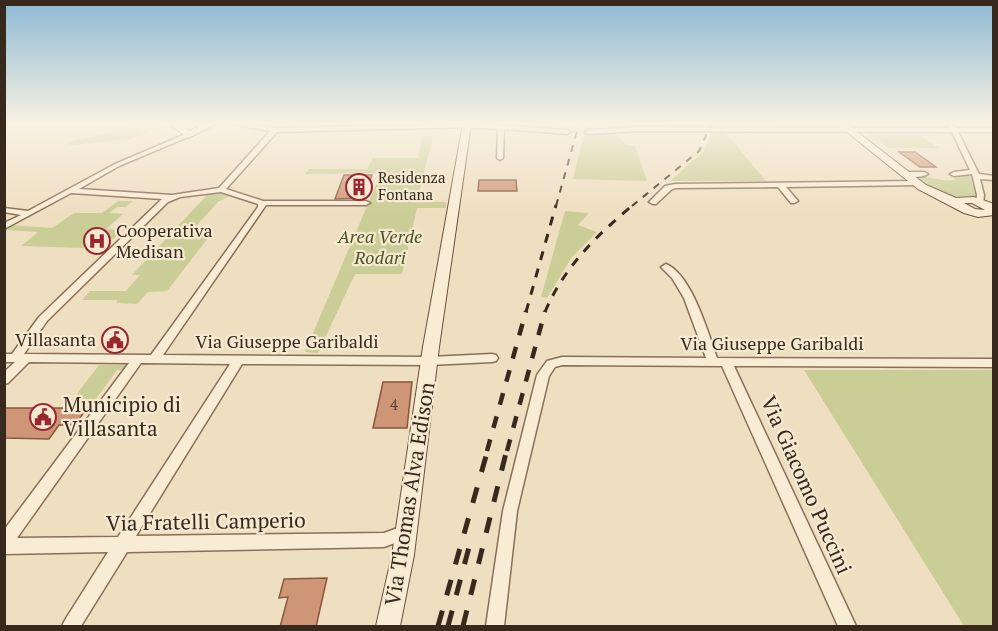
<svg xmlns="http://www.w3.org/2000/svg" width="998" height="631" font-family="'PT Serif',serif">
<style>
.green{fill:#cacd95}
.building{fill:#ce9677;stroke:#88573e;stroke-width:1.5}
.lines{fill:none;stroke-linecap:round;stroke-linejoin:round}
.street-casing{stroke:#896f58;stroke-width:3}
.secondary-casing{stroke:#6a503c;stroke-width:2}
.street{fill:#f9ecd5;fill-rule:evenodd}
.secondary{fill:#f9ecd5;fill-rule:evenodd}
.rail-far3{stroke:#38291d;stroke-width:2;stroke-dasharray:7 7;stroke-linecap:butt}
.rail-far2{stroke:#38291d;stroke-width:3;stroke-dasharray:9 9;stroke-linecap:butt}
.rail-far1{stroke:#38291d;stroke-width:4.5;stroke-dasharray:12 12;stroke-linecap:butt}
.rail{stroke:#38291d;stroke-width:5;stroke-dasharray:16 16;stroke-linecap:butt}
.labels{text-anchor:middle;stroke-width:4.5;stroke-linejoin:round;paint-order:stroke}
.far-poi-label{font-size:15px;fill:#38291d;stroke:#f6e9d1;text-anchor:start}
.number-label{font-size:15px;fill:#5e4434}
.poi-label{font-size:18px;fill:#38291d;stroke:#f6e9d1;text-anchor:start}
.park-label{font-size:18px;font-style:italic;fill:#4b5523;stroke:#f6e9d1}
.street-label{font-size:18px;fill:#38291d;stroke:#f6e9d1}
.near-poi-label{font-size:21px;fill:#38291d;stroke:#f6e9d1;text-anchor:start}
.near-street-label{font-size:21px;fill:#38291d;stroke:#f6e9d1}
</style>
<rect width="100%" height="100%" fill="#efdfc1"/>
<g class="green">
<path d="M 149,124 L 160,125 L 132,139 L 70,145 L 68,142 Z"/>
<path d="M 713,130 L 723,130 L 766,181 L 670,181 L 703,152 Z"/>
<path d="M 615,133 L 626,145 L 635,146 L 647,181 L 573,179 L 584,134 Z"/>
<path d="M 868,133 L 916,133 L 939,148 L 888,148 Z"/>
<path d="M 422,136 L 433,136 L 417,201 L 446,202 L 446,208 L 417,208 L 402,274 L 355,274 L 318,353 L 305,352 L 381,173 L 305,174 L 309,169 L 367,169 L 373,158 L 418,158 Z"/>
<path d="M 916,176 C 929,176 941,182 955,180 L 955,176 L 970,176 L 976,196 C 955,202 931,190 916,176 Z"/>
<path d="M 219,193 L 229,196 L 218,202 L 196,226 L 197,233 L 212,233 L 167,291 L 148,292 L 137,304 L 116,303 L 118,300 L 82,300 L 90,291 L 126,291 L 140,275 L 132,275 L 208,194 Z"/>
<path d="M 118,201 L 133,201 L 126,207 L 117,207 L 109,213 L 123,214 L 106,229 L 121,230 L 114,239 L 95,238 L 83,248 L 21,246 L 38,232 L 5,230 L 10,225 L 52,228 L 74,213 L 102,213 Z"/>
<path d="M 565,211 L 589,213 L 578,225 L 597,232 L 572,257 L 547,298 L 541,297 Z"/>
<path d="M 99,365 L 129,365 L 125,370 L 117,370 L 96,399 L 73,399 Z"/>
<path d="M 804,370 L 993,370 L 993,626 L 964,626 Z"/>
</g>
<g class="building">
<path d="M 899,152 L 915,152 L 936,167 L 920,167 Z"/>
<path d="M 344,175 L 372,175 L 364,198 L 335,199 Z"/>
<path d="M 479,180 L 516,180 L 517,191 L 478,191 Z"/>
<path d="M 383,382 L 412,382 L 407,428 L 373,428 Z"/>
<path d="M 4,408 L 87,408 L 75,425 L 59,425 L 49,439 L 4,438 Z"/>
<path d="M 327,578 L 316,627 L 280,627 L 288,597 L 279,598 L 284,579 Z"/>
</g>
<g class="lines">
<defs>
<g id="street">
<path d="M 231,124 L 249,124 L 275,128 L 483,124 L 567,130 L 570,132 L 567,134 L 504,129 L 503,158 L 500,160 L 497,158 L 498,129 L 467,127 L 277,132 L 226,189 L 263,201 L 366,201 L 370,203 L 366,205 L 266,205 L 163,355 L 430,357 L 492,354 L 496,355 L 498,358 L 496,361 L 492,362 L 430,365 L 242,364 L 136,536 L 384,533 L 406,525 L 411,527 L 414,532 L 411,537 L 384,547 L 127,552 L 81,626 L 62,626 L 65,620 L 108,552 L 4,554 L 4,530 L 129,363 L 29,362 L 8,383 L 4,384 L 4,372 L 15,362 L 4,362 L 4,354 L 12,354 L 39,317 L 162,199 L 71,193 L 4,229 L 4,223 L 21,215 L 4,212 L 4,208 L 28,211 L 115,164 L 188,133 L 191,135 L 190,136 L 119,166 L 79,189 L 172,195 L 219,188 L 270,131 ZM 221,192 L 258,204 L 258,207 L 151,355 L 24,354 L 47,321 L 168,202 L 180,197 ZM 141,363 L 230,364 L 118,537 L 17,538 Z"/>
<path d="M 949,125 L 953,125 L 956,128 L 994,128 L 994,132 L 958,132 L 979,174 L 994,176 L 994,180 L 980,179 L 984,195 L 983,204 L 980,204 L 976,202 L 977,195 L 972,174 L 954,176 L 950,174 L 954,172 L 970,170 L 952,132 L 638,131 L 588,134 L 585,132 L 588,130 L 638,127 L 949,128 Z"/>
<path d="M 902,172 L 924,172 L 928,174 C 922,178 907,178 901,174 Z"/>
<path d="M 915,181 L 918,181 L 918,185 L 786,187 L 798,201 L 794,203 L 791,203 L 778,187 L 675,188 L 671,190 L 656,204 L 653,204 L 649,202 L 665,186 L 675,184 Z"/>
<path d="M 666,264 C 692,275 708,333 717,358 L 994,359 L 994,367 L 734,366 L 856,626 L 838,626 L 722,366 L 562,365 L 555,367 L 549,376 L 517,511 L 504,626 L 486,626 L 503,511 L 537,375 L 547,361 L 562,357 L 706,358 L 684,298 L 672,278 L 661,267 Z"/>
</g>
<g id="secondary">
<path d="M 169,124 L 179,124 L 189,131 L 204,124 L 216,124 L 188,138 Z"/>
<path d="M 463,124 L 471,124 L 439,347 L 414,555 L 400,626 L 376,626 L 392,555 L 423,347 Z"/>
<path d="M 837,124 L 847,124 L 926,185 L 956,198 L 974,197 L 994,204 L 994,215 L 978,217 L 964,213 L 918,189 ZM 964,203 L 972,203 L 985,210 L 975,209 Z"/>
</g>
</defs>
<use href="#street" class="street-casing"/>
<use href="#secondary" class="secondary-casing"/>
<use href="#street" class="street"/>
<use href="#secondary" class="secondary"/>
<g class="rail-far3">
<path d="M 556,206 L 579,124"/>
<path d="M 632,206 L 699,151 L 711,124"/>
</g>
<g class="rail-far2">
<path d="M 526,312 L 556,205"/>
<path d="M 545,312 C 564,267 596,236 633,205"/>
</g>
<g class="rail-far1">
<path d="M 487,451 L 526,311"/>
<path d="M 507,451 L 545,311"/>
</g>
<g class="rail">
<path d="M 438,626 L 488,449"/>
<path d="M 448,626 L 472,536"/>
<path d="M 463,626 L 507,449"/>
</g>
</g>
<linearGradient id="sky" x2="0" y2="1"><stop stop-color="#8db9d4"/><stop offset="0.58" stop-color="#f8f1e3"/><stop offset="1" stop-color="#f8f1e3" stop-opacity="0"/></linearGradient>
<rect width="998" height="213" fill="url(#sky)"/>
<defs>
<symbol id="building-ring" viewBox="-11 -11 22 22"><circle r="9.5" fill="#f6e9d1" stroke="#99272f" stroke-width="1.5"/><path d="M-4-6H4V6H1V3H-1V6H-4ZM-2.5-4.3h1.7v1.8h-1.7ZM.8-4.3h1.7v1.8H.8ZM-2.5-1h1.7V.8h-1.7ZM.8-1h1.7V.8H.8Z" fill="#99272f"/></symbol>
<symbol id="hospital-ring" viewBox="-11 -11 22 22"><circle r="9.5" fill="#f6e9d1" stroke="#99272f" stroke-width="1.5"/><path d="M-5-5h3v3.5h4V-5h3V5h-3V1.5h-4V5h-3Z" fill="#99272f"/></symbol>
<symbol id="civic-ring" viewBox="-11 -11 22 22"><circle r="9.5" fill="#f6e9d1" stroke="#99272f" stroke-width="1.5"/><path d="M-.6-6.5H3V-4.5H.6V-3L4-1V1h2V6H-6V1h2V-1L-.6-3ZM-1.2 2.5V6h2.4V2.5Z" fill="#99272f"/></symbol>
</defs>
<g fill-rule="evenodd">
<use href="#building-ring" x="344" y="172" width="30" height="30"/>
<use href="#hospital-ring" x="82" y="226" width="30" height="30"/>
<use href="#civic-ring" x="100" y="325" width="30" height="30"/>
<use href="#civic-ring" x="28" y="402" width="30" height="30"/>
</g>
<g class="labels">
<g class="far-poi-label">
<text x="378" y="183">Residenza<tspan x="378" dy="17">Fontana</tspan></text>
</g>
<g class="number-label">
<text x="394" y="410">4</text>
</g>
<g class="poi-label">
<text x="116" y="237">Cooperativa<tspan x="116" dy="21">Medisan</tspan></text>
<text x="96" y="346" text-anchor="end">Villasanta</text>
</g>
<g class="park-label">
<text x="380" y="243">Area Verde<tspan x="380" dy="21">Rodari</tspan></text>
</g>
<g class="street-label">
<text x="287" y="348">Via Giuseppe Garibaldi</text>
<text x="772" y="350">Via Giuseppe Garibaldi</text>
</g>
<g class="near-poi-label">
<text x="63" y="412">Municipio di<tspan x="63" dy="24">Villasanta</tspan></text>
</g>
<g class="near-street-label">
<text transform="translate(806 485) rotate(66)" y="7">Via Giacomo Puccini</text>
<text transform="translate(410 494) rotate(-81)" y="7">Via Thomas Alva Edison</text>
<text transform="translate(206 522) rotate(-1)" y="7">Via Fratelli Camperio</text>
</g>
</g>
<rect width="998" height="631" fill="none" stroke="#38291d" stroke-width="12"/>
</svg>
